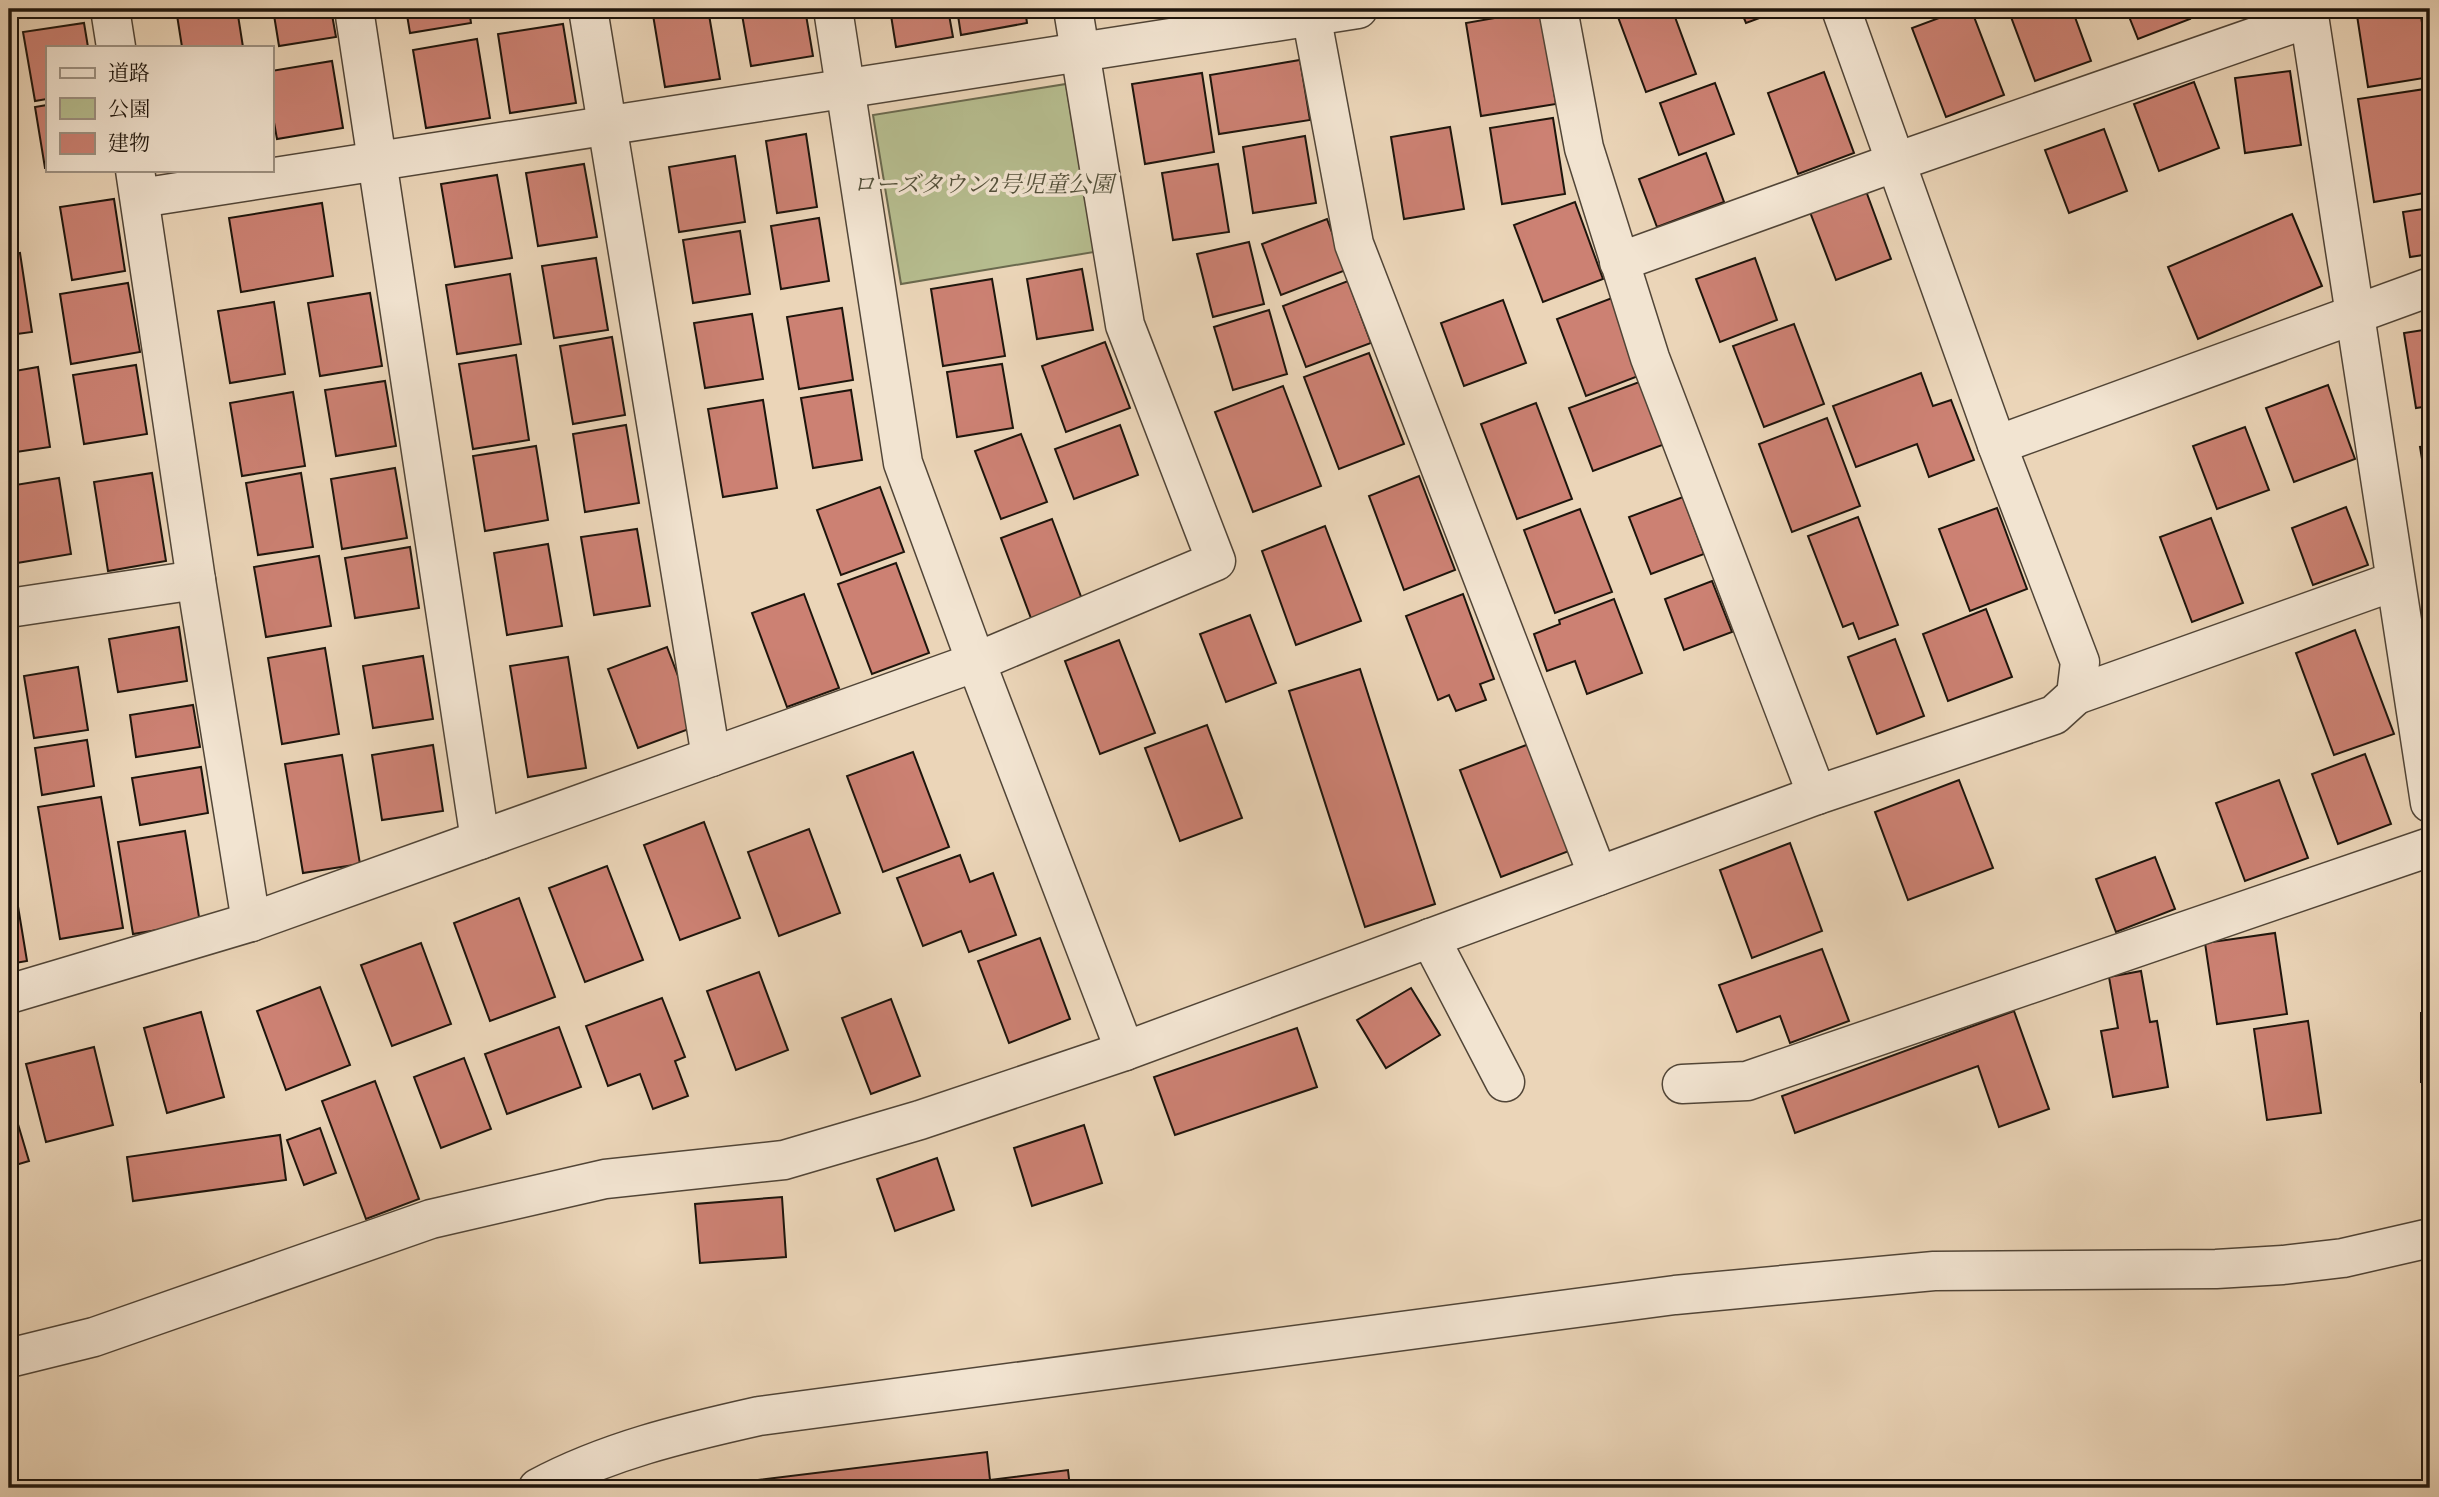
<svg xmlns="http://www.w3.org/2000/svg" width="2439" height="1497" font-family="'Gentium Book Plus','Noto Serif JP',serif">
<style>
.green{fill:#b6bd8f;stroke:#6a694e;stroke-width:2}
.building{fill:#cc8173;stroke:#1e150c;stroke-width:2}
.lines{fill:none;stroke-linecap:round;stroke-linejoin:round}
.minor-casing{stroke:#514537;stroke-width:41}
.minor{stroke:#f2e4d1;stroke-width:38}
.labels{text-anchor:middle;stroke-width:7;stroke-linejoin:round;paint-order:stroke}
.park-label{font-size:23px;font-style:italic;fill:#53503a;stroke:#f2e4d1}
</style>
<rect width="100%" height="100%" fill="#ebd5b8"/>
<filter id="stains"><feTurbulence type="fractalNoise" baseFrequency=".00286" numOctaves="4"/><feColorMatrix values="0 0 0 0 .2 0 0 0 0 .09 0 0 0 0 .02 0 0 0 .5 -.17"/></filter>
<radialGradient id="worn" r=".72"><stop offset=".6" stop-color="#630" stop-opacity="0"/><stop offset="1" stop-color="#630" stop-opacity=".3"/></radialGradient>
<path class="green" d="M 1066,84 L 1094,252 L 901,284 L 873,115 Z"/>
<g class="building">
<path d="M 176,9 L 237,9 L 243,47 L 182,47 Z"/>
<path d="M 273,9 L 331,9 L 336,37 L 279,46 Z"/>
<path d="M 406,9 L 469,9 L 471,23 L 410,33 Z"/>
<path d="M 652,9 L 708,9 L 720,79 L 665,87 Z"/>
<path d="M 741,9 L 805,9 L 813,56 L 751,66 Z"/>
<path d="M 890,9 L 948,9 L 953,37 L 896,47 Z"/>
<path d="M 957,9 L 1025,9 L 1027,23 L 961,35 Z"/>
<path d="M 1126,9 L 1166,9 L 1127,15 Z"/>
<path d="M 1615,9 L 1672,9 L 1696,74 L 1646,92 Z"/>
<path d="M 1740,9 L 1784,9 L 1746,23 Z"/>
<path d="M 1963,9 L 1971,9 L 2004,95 L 1946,117 L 1912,28 Z"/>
<path d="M 2008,9 L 2072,9 L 2091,61 L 2035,81 Z"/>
<path d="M 2126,9 L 2186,9 L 2190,19 L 2138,39 Z"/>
<path d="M 2356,9 L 2420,9 L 2430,77 L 2368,87 Z"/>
<path d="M 1541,10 L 1556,104 L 1481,116 L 1466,23 Z"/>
<path d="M 84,23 L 88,47 L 47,47 L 47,99 L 35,101 L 23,32 Z"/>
<path d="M 563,24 L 576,103 L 510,113 L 498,34 Z"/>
<path d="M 477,39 L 490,118 L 426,128 L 413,50 Z"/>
<path d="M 1300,60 L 1310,120 L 1219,134 L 1210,75 Z"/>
<path d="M 332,61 L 343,128 L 277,139 L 271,106 L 271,71 Z"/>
<path d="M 2290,71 L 2301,145 L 2245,153 L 2235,78 Z"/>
<path d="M 1824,72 L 1854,153 L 1798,174 L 1768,93 Z"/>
<path d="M 1202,73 L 1214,152 L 1145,164 L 1132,84 Z"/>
<path d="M 2194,82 L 2219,148 L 2159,171 L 2134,104 Z"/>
<path d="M 1715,83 L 1734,134 L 1679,155 L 1660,103 Z"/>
<path d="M 2425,89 L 2430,118 L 2430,192 L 2374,202 L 2358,99 Z"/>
<path d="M 47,105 L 47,168 L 45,168 L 35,107 Z"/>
<path d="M 1553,118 L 1565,194 L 1502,204 L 1490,128 Z"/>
<path d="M 1450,127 L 1464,209 L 1404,219 L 1391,137 Z"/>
<path d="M 2104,129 L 2127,191 L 2069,213 L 2045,150 Z"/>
<path d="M 806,134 L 817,207 L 777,213 L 766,141 Z"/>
<path d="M 1305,136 L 1316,203 L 1253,213 L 1243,147 Z"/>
<path d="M 1706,153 L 1724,202 L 1657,227 L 1639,179 Z"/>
<path d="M 735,156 L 745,222 L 679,232 L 669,167 Z"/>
<path d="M 584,164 L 597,237 L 538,246 L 526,173 Z"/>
<path d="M 1218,164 L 1229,232 L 1173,240 L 1162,173 Z"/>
<path d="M 9,168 L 16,214 L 9,216 Z"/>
<path d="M 497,175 L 512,258 L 455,267 L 441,184 Z"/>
<path d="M 1866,191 L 1891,259 L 1836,280 L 1810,212 Z"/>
<path d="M 114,199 L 125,271 L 72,280 L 60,207 Z"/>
<path d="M 1575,202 L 1603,279 L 1543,302 L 1514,225 Z"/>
<path d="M 322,203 L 333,276 L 241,292 L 229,218 Z"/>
<path d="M 2430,208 L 2430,254 L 2410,257 L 2403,212 Z"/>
<path d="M 2292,214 L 2322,286 L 2198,339 L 2168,267 Z"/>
<path d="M 819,218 L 829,281 L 781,289 L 771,226 Z"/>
<path d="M 1327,219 L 1346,270 L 1281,295 L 1262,244 Z"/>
<path d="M 740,231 L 750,294 L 693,303 L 683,240 Z"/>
<path d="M 1249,242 L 1264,304 L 1213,317 L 1197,254 Z"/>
<path d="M 20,253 L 32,332 L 9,335 L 9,255 Z"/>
<path d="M 596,258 L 608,330 L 554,338 L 542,266 Z"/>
<path d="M 1755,258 L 1777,320 L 1720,342 L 1696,279 Z"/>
<path d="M 1082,269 L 1093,330 L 1037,339 L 1027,279 Z"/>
<path d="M 510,274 L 521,344 L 457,354 L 446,285 Z"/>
<path d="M 992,279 L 1005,356 L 943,366 L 931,289 Z"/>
<path d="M 1348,281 L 1371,343 L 1306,367 L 1283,306 Z"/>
<path d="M 128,283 L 140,352 L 71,364 L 60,294 Z"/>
<path d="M 370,293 L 382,366 L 320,376 L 308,303 Z"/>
<path d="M 1612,298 L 1641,375 L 1586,396 L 1557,319 Z"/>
<path d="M 1503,300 L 1526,363 L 1464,386 L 1441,323 Z"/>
<path d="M 274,302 L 285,374 L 230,383 L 218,311 Z"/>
<path d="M 842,308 L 853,380 L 799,389 L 787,317 Z"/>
<path d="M 1269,310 L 1287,374 L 1233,390 L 1214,327 Z"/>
<path d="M 752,314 L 763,379 L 705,388 L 694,323 Z"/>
<path d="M 1794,324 L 1824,404 L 1764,427 L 1733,346 Z"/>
<path d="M 2430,329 L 2430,406 L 2416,408 L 2404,333 Z"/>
<path d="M 612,337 L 625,415 L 573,424 L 560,346 Z"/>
<path d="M 1105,342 L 1130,408 L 1066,432 L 1042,366 Z"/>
<path d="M 1369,353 L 1404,444 L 1339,469 L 1304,377 Z"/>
<path d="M 516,355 L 529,440 L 473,449 L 459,364 Z"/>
<path d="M 1002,364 L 1013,428 L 957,437 L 947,372 Z"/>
<path d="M 136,365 L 147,434 L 84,444 L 73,375 Z"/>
<path d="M 38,367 L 50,447 L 9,453 L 9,372 Z"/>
<path d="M 1921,373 L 1933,406 L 1951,400 L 1974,460 L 1929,477 L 1917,444 L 1856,467 L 1833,406 Z"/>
<path d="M 385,381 L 396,446 L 336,456 L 325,390 Z"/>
<path d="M 1642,381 L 1665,444 L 1593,471 L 1569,408 Z"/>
<path d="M 2328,385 L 2355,459 L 2294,482 L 2266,408 Z"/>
<path d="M 1283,386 L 1321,486 L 1253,512 L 1215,412 Z"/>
<path d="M 851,390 L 862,460 L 813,468 L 801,398 Z"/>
<path d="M 293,392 L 305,466 L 242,476 L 230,403 Z"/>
<path d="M 763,400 L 777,488 L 723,497 L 708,409 Z"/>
<path d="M 1536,403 L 1572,499 L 1517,519 L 1481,424 Z"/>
<path d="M 1827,418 L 1860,506 L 1792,532 L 1759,444 Z"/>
<path d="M 626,425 L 639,503 L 585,512 L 573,434 Z"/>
<path d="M 1120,425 L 1138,475 L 1074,499 L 1055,449 Z"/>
<path d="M 2245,427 L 2269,490 L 2217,509 L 2193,446 Z"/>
<path d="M 1021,434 L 1047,502 L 1001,519 L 975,451 Z"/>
<path d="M 536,446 L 548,520 L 485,531 L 473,456 Z"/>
<path d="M 2430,446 L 2430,508 L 2420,447 Z"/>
<path d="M 395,468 L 407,538 L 342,549 L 331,479 Z"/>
<path d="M 152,473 L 166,561 L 108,571 L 94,482 Z"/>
<path d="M 301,473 L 313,547 L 258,555 L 246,483 Z"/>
<path d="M 1419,476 L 1455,570 L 1404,590 L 1369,496 Z"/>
<path d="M 59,478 L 71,554 L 11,564 L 9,486 Z"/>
<path d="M 880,487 L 904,552 L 841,575 L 817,510 Z"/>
<path d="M 1683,497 L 1704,554 L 1651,574 L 1629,517 Z"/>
<path d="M 2346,507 L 2368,565 L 2313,585 L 2292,528 Z"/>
<path d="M 1997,508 L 2027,589 L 1970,611 L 1939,529 Z"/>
<path d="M 1580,509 L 1612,592 L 1555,613 L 1524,530 Z"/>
<path d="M 1858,517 L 1898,625 L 1859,639 L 1853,623 L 1843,627 L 1808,536 Z"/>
<path d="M 2211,518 L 2243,603 L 2192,622 L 2160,537 Z"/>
<path d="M 1052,519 L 1083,602 L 1032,621 L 1001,538 Z"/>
<path d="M 1325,526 L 1361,621 L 1296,645 L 1262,551 Z"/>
<path d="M 637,529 L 650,606 L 594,615 L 581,537 Z"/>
<path d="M 548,544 L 562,626 L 507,635 L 494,553 Z"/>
<path d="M 410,547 L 419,608 L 355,618 L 345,558 Z"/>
<path d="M 319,556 L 331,626 L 266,637 L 254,567 Z"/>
<path d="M 896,563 L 929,653 L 872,674 L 838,584 Z"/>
<path d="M 1712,581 L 1732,632 L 1684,650 L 1665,599 Z"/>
<path d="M 804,594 L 839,688 L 787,707 L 752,613 Z"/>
<path d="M 1463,594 L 1494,679 L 1480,684 L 1486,700 L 1456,711 L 1449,695 L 1438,700 L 1406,616 Z"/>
<path d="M 1614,599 L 1642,673 L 1587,694 L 1575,661 L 1547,671 L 1534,634 L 1560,624 L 1559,620 Z"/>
<path d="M 1986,609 L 2012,677 L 1948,701 L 1923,634 Z"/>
<path d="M 1250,615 L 1276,683 L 1226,702 L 1200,634 Z"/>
<path d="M 179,627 L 187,681 L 118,692 L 109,639 Z"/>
<path d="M 2355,630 L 2394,734 L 2334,755 L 2296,653 Z"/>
<path d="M 1895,639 L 1924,716 L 1877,734 L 1848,657 Z"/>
<path d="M 1119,640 L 1155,733 L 1100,754 L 1065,661 Z"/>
<path d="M 667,647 L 697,726 L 638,748 L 608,669 Z"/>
<path d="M 325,648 L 339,734 L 282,744 L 268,658 Z"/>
<path d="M 423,656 L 433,719 L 373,728 L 363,666 Z"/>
<path d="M 568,657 L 586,768 L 528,777 L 510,666 Z"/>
<path d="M 78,667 L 88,730 L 34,738 L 24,676 Z"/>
<path d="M 1360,669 L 1435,904 L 1365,927 L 1289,691 Z"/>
<path d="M 193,705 L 200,747 L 136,757 L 130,715 Z"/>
<path d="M 1207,725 L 1242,818 L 1180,841 L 1145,748 Z"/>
<path d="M 87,740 L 94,786 L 42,795 L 35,748 Z"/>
<path d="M 1529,744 L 1569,851 L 1501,877 L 1460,770 Z"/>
<path d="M 433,745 L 443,811 L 382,820 L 372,755 Z"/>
<path d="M 913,752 L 949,847 L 883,872 L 847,776 Z"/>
<path d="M 2365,754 L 2391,824 L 2338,844 L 2312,774 Z"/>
<path d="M 342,755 L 360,864 L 303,873 L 285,764 Z"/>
<path d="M 201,767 L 208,813 L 140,825 L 132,778 Z"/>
<path d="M 1959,780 L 1993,868 L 1908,900 L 1875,812 Z"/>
<path d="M 2279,780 L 2308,858 L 2245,881 L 2216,803 Z"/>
<path d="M 101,797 L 123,928 L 60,939 L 38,807 Z"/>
<path d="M 704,822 L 740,918 L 680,940 L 644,845 Z"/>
<path d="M 809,829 L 840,913 L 779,936 L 748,852 Z"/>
<path d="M 185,831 L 200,923 L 133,934 L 118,842 Z"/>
<path d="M 1790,843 L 1822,931 L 1752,958 L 1720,870 Z"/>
<path d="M 960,855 L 970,882 L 993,873 L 1016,935 L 969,952 L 961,931 L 923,946 L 897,878 Z"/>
<path d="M 2155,857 L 2175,909 L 2116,932 L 2096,879 Z"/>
<path d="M 9,864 L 11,864 L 27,961 L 9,964 Z"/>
<path d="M 607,866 L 643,960 L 585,982 L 549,888 Z"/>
<path d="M 519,898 L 555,997 L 490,1021 L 454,923 Z"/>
<path d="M 2275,933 L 2287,1014 L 2217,1024 L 2205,943 Z"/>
<path d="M 1040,938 L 1070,1019 L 1009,1043 L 978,961 Z"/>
<path d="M 421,943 L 451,1024 L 392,1046 L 361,965 Z"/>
<path d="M 1822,949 L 1849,1021 L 1790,1043 L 1780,1016 L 1737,1032 L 1719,985 Z"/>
<path d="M 2141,971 L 2150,1022 L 2157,1021 L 2168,1087 L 2113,1097 L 2101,1031 L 2118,1028 L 2109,977 Z"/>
<path d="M 759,972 L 788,1050 L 736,1070 L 707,991 Z"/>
<path d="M 320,987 L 350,1065 L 286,1090 L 257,1011 Z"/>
<path d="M 1411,988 L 1440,1035 L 1386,1068 L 1357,1020 Z"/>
<path d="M 662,998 L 685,1057 L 675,1061 L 688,1096 L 653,1109 L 640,1074 L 608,1086 L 586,1026 Z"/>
<path d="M 891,999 L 920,1076 L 871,1094 L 842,1018 Z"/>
<path d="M 2014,1011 L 2049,1109 L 1999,1127 L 1978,1066 L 1795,1133 L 1782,1096 Z"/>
<path d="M 201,1012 L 224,1097 L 167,1113 L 144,1028 Z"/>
<rect x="2421" y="1013" width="9" height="69"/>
<path d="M 2308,1021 L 2321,1113 L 2267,1120 L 2254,1029 Z"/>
<path d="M 559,1027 L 581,1087 L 507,1114 L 485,1054 Z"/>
<path d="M 1297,1028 L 1317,1087 L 1175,1135 L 1154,1077 Z"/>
<path d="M 94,1047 L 113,1125 L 46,1142 L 26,1064 Z"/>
<path d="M 464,1058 L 491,1129 L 441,1148 L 414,1077 Z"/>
<path d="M 375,1081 L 419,1199 L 366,1219 L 322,1101 Z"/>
<path d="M 9,1094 L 29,1161 L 9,1167 Z"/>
<path d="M 1084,1125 L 1102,1183 L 1032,1206 L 1014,1148 Z"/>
<path d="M 320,1128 L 336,1173 L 304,1185 L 287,1140 Z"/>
<path d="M 280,1135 L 286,1180 L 133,1201 L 127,1157 Z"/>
<path d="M 937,1158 L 954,1210 L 895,1231 L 877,1179 Z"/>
<path d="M 782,1197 L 786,1257 L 700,1263 L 695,1204 Z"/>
<path d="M 987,1452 L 990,1480 L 1068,1470 L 1070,1488 L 692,1488 Z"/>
</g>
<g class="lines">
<defs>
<g id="minor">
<path d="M 110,9 L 116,47"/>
<path d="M 354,9 L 480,840"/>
<path d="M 588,9 L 711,757"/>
<path d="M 833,9 L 903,463 L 976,662 L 1125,1051"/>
<path d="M 1310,9 L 1354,244 L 1598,876"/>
<path d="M 1558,9 L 1584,148 L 1650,358 L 1817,795"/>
<path d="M 2308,9 L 2430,803"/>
<path d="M 135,170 L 196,580 L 251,922"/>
<path d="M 140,198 L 1358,9"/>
<path d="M 1619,262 L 1896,162 L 2309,18"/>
<path d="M 1997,445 L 2430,287"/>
<path d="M 9,608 L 196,580"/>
<path d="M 2076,695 L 2395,581"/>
<path d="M 1430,938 L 1505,1082"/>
<path d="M 9,994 L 251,922 L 711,757 L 976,662 L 1216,561 L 1125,325 L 1073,9"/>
<path d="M 1682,1084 L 1747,1081 L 2430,847"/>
<path d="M 9,1358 L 94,1337 L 431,1219 L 605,1179 L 784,1160 L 920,1120 L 1125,1051 L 1817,795 L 2054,715 L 2076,695 L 2080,662 L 1997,445 L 1841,9"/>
<path d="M 538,1488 C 607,1451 683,1433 759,1416 L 1675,1295 L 1934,1271 L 2216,1269 L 2283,1265 L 2343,1258 L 2430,1238"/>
</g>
</defs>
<use href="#minor" class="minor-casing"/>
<use href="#minor" class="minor"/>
</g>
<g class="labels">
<g class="park-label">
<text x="983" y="192">ローズタウン2号児童公園</text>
</g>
</g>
<rect width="2439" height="1497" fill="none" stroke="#ebd5b8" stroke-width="35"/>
<rect x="10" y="10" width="2418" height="1476" fill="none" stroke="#1e150c" stroke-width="3.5"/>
<rect x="18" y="18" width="2404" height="1462" fill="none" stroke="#1e150c" stroke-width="2"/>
<rect x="46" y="46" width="228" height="126" fill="#f2e4d1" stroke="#9d9182" stroke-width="2"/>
<rect x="60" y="68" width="35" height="10" fill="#f2e4d1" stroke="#9d9182" stroke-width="2"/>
<text x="108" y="80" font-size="21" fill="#1e150c">道路</text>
<rect x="60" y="98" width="35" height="21" fill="#b6bd8f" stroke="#9d9182" stroke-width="2"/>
<text x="108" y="116" font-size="21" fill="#1e150c">公園</text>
<rect x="60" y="133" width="35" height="21" fill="#cc8173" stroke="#9d9182" stroke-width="2"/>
<text x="108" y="150" font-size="21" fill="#1e150c">建物</text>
<rect width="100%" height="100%" filter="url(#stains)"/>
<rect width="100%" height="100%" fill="url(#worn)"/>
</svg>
